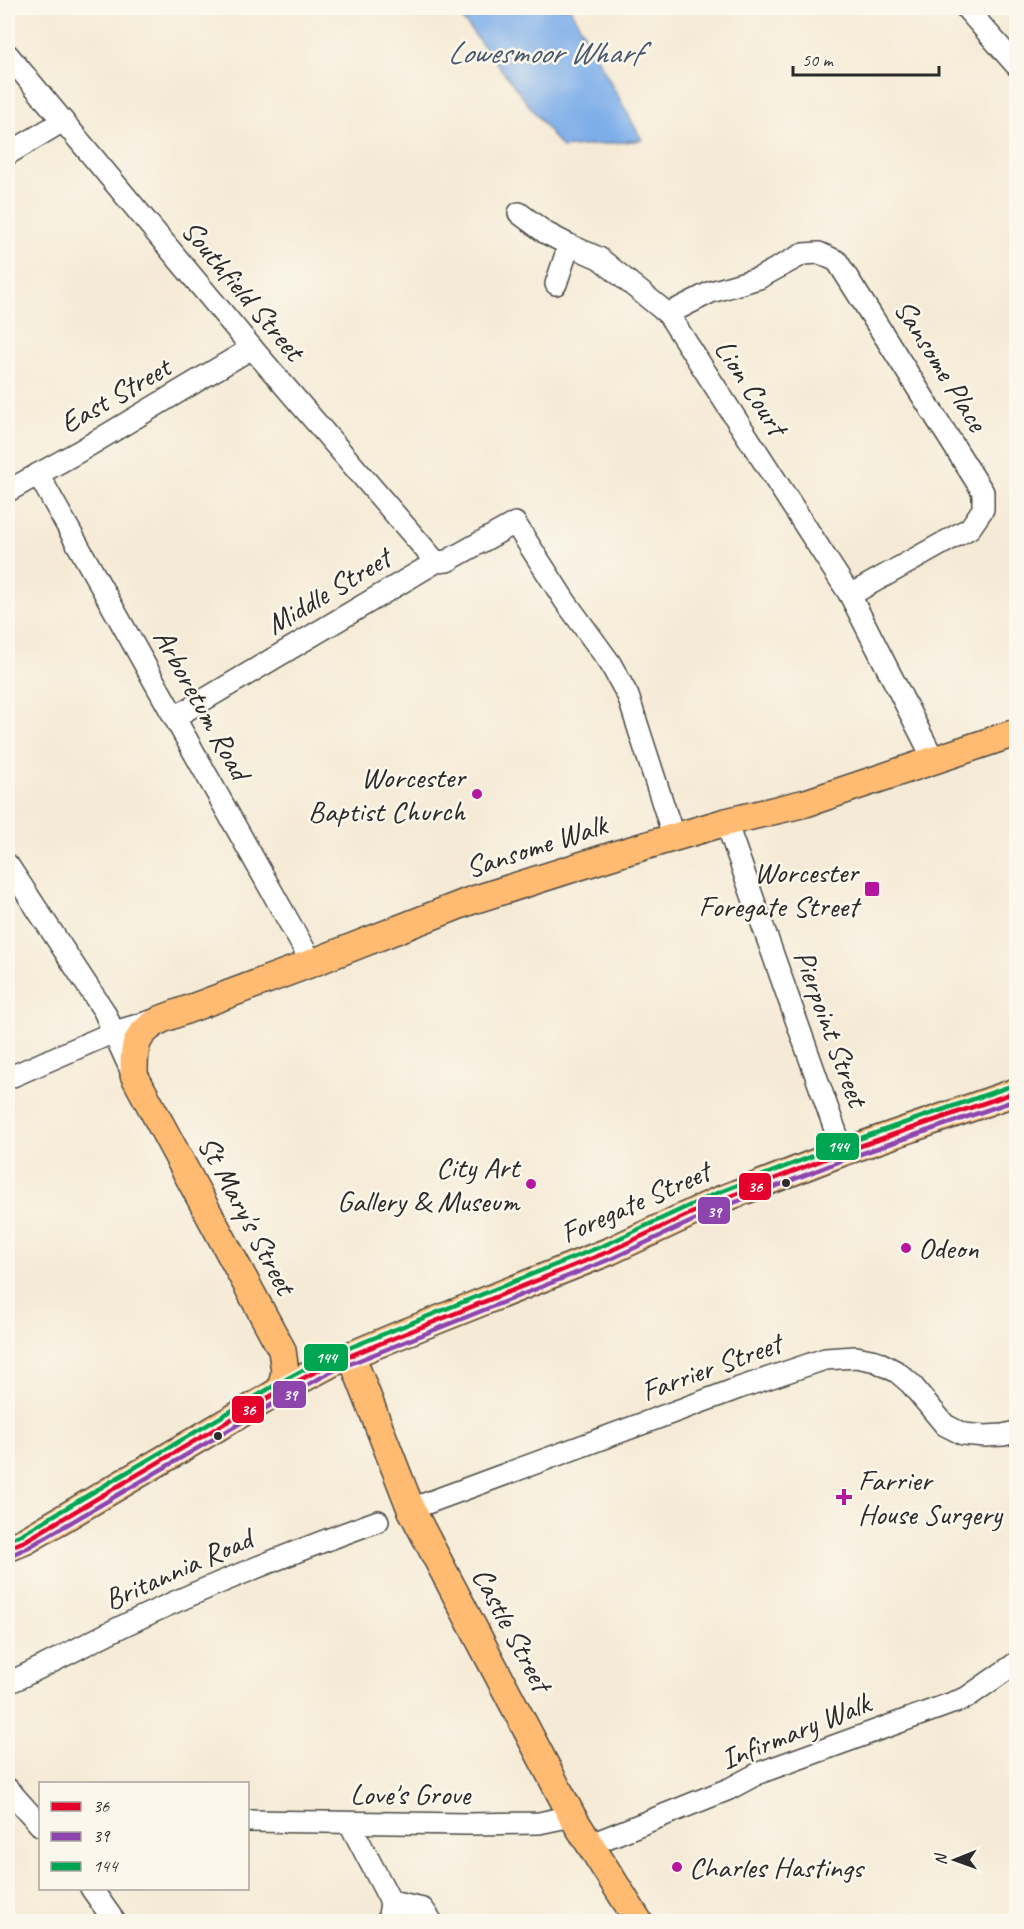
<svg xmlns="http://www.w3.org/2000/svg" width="1024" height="1929" font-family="Caveat,sans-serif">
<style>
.water{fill:#7eaee9;stroke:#546c8a;stroke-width:1.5}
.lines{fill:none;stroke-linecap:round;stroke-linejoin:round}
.minor-casing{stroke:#494844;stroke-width:24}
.major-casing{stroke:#494844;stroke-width:30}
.minor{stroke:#fff;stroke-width:21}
.major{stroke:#ffbb71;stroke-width:27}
.bus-1-casing{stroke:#fbf7ec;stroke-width:9}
.bus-2-casing{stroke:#fbf7ec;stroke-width:9}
.bus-3-casing{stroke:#fbf7ec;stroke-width:9}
.bus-1{stroke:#e4002b;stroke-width:4.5}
.bus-2{stroke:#8e44ad;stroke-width:4.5}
.bus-3{stroke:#00a651;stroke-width:4.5}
.poi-dot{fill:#b5179e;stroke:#fbf7ec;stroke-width:2}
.bus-dot{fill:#2b2b2b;stroke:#fbf7ec;stroke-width:2}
.labels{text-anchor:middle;stroke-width:5;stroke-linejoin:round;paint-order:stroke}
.street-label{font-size:30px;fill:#2b2b2b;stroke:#fbf7ec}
.poi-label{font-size:30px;fill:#2b2b2b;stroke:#fbf7ec;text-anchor:end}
.water-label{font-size:32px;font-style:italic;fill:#48596e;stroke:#fbf7ec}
.line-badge{stroke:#fbf7ec;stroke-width:2}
.badge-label{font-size:16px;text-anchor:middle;font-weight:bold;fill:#fff}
</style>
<rect width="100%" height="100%" fill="#fbf7ec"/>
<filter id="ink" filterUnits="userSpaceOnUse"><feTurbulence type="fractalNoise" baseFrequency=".0167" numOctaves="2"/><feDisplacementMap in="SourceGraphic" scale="12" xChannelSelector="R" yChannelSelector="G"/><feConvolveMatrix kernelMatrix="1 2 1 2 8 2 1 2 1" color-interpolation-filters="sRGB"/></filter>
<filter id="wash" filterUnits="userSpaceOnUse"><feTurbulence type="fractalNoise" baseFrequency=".008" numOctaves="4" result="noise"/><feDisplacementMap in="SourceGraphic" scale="24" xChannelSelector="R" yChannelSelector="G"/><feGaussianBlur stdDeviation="1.35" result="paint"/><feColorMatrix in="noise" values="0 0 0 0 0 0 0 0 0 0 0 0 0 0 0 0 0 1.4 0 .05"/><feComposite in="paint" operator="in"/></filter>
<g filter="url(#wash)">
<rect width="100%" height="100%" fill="#f5ead5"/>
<path class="water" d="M 454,8 L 570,8 L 642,140 L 562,148 Z"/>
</g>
<g filter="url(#ink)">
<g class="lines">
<defs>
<g id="minor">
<path d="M 966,8 L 1016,65"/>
<path d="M 8,55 L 252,348 L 436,562"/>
<path d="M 8,154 L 63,121"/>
<path d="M 519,213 L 546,233 L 569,245"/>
<path d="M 556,284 L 569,245 L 599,258 L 668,314 L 850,595"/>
<path d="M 668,314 L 711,292 L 759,278 L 803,254 L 819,253 L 837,261 L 983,492 L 983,509 L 970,528 L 850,595 L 934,760"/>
<path d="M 38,474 L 312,963"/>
<path d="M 8,491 L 78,452 L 252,348"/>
<path d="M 175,717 L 436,562 L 447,561 L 515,523 L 565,601 L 610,663 L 628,696 L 674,838"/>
<path d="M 726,822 L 843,1152"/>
<path d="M 8,865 L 104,1011 L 133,1075"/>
<path d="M 8,1078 L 114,1032 L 158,1019"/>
<path d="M 411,1509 L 739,1388 L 825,1359 L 856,1357 L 876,1361 L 897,1372 L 911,1384 L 945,1425 L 963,1434 L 985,1436 L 1003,1435 L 1016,1432"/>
<path d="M 8,1683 C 48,1665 87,1643 127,1624 C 209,1585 293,1552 378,1521"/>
<path d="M 8,1789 L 40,1825"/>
<path d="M 248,1821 L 468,1824 L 539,1823 L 572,1816"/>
<path d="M 350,1824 L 391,1902 L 388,1922"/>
<path d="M 589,1845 L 729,1789 L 759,1773 L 966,1698 L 1016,1663"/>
<path d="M 91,1888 L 115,1922"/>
<path d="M 391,1902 L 423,1909 L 432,1922"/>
</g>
<g id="major">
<path d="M 351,1355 L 411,1509 L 572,1816 L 639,1922"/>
<path d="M 281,1390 L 285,1372 L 282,1350 L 134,1075 C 134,1046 134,1034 162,1019 L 312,963 L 470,901 L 621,853 L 726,822 L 806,803 L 1012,734 L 1016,734"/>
<path d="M 8,1548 L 25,1541 L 281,1390 L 332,1363 L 397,1336 L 610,1251 L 715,1202 L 843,1152 L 1016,1092"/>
</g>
</defs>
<use href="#minor" class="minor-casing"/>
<use href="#major" class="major-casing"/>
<use href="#minor" class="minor"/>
<use href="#major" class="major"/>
<defs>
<path id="bus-1" d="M 8,1548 L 25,1541 L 281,1390 L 332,1363 L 610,1251 L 715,1202 L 843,1152 L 1016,1092"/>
<path id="bus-2" d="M 11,1555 L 29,1547 L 285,1397 L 335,1370 L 613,1258 L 718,1209 L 846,1159 L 1016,1100"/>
<path id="bus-3" d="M 8,1540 L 22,1534 L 277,1384 L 329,1356 L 607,1244 L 712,1195 L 841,1145 L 1014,1085"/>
</defs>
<use href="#bus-1" class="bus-1-casing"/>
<use href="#bus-2" class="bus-2-casing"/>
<use href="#bus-3" class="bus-3-casing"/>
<use href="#bus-1" class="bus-1"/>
<use href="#bus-2" class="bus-2"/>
<use href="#bus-3" class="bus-3"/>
</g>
</g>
<g class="poi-dot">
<circle cx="477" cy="794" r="6"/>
<rect x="864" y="881" width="16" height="16" rx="3"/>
<circle cx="531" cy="1184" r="6"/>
<circle cx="906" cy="1248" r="6"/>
<path d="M841 1488h6v6h6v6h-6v6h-6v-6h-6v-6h6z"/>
<circle cx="677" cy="1867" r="6"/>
</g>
<g class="bus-dot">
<circle cx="786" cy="1183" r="5"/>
<circle cx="218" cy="1436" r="5"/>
</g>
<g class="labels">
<g class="street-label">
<text transform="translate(243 290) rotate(50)" y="10">Southfield Street</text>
<text transform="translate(941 365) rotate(58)" y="10">Sansome Place</text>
<text transform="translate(751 387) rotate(57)" y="10">Lion Court</text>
<text transform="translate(115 395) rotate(-30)" y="10">East Street</text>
<text transform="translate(328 591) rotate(-31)" y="10">Middle Street</text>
<text transform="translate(202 704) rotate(61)" y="10">Arboretum Road</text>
<text transform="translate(536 846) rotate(-18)" y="10">Sansome Walk</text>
<text transform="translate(831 1028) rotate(70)" y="10">Pierpoint Street</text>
<text transform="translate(635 1202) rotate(-24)" y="10">Foregate Street</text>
<text transform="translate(247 1215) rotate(62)" y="10">St Mary's Street</text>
<text transform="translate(711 1367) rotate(-20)" y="10">Farrier Street</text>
<text transform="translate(178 1569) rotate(-24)" y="10">Britannia Road</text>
<text transform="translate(512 1629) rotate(62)" y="10">Castle Street</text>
<text transform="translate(795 1731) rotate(-22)" y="10">Infirmary Walk</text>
<text x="410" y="1804">Love's Grove</text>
</g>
<g class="poi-label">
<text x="465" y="787">Worcester<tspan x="465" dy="34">Baptist Church</tspan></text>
<text x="858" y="882">Worcester<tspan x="858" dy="34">Foregate Street</tspan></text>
<text x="519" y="1177">City Art<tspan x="519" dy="34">Gallery &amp; Museum</tspan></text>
<text x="918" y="1258" text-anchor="start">Odeon</text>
<text x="858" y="1490" text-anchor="start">Farrier<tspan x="858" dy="34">House Surgery</tspan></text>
<text x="689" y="1877" text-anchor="start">Charles Hastings</text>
</g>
<g class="water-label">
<text x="544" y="63">Lowesmoor Wharf</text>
</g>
</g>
<g class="line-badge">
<rect x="815" y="1132" width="45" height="29" rx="6" fill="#00a651"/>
<rect x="738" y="1172" width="34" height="29" rx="6" fill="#e4002b"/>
<rect x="697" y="1196" width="34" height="29" rx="6" fill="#8e44ad"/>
<rect x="303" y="1343" width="46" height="29" rx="6" fill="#00a651"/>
<rect x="272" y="1380" width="35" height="29" rx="6" fill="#8e44ad"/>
<rect x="231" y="1395" width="34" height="29" rx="6" fill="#e4002b"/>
</g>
<g class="badge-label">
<text x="838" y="1152">144</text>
<text x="755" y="1192">36</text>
<text x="714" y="1217">39</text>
<text x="326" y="1363">144</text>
<text x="290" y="1400">39</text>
<text x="248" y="1415">36</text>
</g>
<rect width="1024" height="1929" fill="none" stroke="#fbf7ec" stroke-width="30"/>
<rect x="39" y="1782" width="210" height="108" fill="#fbf7ec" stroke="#a8a59f" stroke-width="1.5"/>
<rect x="51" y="1802" width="30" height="9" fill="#e4002b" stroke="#a8a59f" stroke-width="1.5"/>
<text x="93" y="1812" font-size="18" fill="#2b2b2b">36</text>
<rect x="51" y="1832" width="30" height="9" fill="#8e44ad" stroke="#a8a59f" stroke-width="1.5"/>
<text x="93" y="1842" font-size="18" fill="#2b2b2b">39</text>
<rect x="51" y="1862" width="30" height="9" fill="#00a651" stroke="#a8a59f" stroke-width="1.5"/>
<text x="93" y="1872" font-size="18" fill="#2b2b2b">144</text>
<g transform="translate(955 1860) rotate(269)" stroke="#fbf7ec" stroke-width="4.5" paint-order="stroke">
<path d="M0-4.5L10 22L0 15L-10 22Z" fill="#2b2b2b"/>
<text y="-9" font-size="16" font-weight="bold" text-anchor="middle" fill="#2b2b2b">N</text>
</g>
<path d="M793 66v9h146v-9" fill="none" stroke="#2b2b2b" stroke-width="3"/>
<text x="802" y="66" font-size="18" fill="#2b2b2b" stroke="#fbf7ec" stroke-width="4.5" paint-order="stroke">50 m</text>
</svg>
